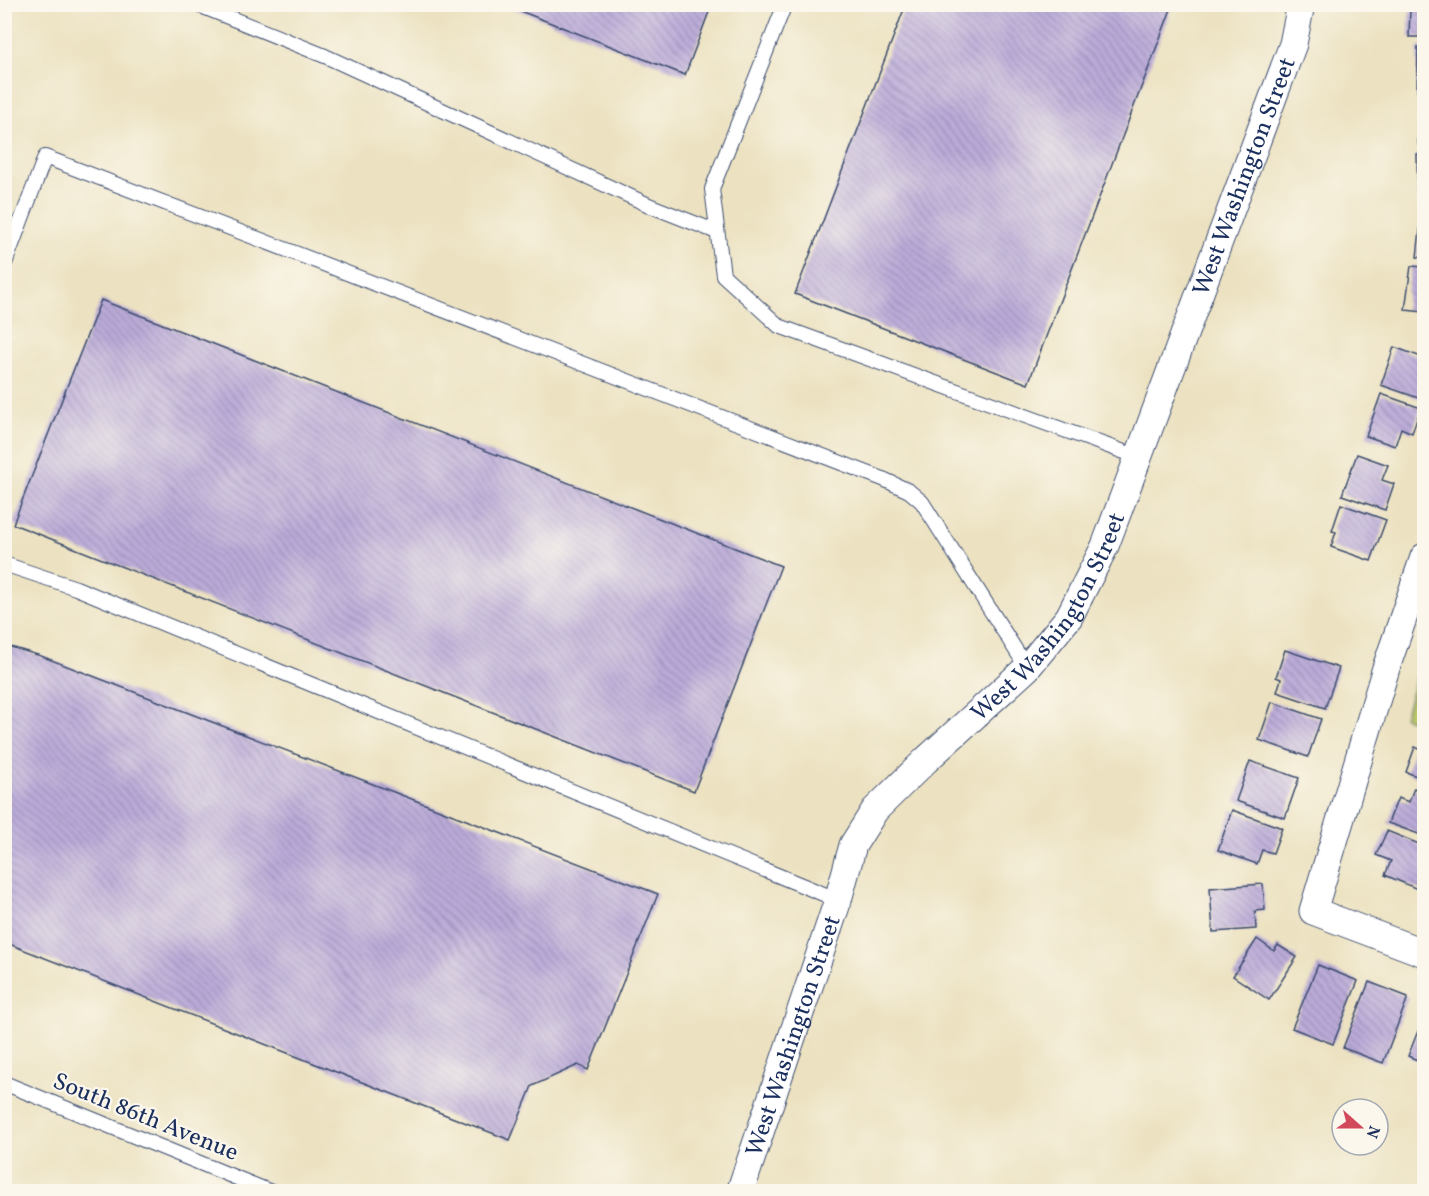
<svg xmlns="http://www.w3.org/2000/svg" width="1429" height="1196" font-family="Vollkorn,serif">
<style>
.green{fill:#bcc86a;stroke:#6c7c64;stroke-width:1.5}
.building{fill:url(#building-back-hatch)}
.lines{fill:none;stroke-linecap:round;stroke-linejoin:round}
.lane-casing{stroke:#3a4a6d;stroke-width:16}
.street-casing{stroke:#3a4a6d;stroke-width:29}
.lane{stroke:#fff;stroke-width:14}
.street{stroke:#fff;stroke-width:27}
.labels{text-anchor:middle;stroke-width:4.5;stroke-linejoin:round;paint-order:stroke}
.street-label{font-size:24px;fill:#1b2f5e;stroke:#fbf7ec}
</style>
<defs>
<pattern id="building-back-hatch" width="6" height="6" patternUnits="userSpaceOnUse" patternTransform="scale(1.5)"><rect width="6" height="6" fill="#bbabd9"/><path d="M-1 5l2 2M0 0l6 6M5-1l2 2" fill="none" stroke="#978cb3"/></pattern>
</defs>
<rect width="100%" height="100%" fill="#fbf7ec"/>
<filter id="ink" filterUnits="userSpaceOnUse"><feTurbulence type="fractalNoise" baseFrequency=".0167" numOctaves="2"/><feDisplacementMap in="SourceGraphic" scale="12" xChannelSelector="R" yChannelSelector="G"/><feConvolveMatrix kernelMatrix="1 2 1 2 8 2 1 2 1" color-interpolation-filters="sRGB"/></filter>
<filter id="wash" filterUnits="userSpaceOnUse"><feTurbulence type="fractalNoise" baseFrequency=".008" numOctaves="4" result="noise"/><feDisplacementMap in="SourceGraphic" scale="24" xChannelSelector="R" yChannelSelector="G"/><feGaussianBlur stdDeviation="1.35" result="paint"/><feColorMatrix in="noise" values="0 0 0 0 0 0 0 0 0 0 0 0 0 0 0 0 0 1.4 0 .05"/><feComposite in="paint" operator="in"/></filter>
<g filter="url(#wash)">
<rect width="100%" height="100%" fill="#ece2c1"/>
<path class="green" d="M 1424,654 L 1424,725 L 1404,717 Z"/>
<g id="blocks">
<g class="building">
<path d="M 502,4 L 712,4 L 685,75 Z"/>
<path d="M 906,4 L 1173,4 L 1028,384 L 795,294 Z"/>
<path d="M 1418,4 L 1424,4 L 1424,37 L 1409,37 L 1410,10 L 1418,10 Z"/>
<path d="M 1418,47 L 1424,47 L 1424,91 L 1417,91 Z"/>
<path d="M 1419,100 L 1424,100 L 1424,144 L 1418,144 Z"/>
<path d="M 1417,154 L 1424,154 L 1424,198 L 1418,198 Z"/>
<path d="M 1422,212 L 1424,213 L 1424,258 L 1417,257 Z"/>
<path d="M 1411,266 L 1424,267 L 1424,312 L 1405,310 Z"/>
<path d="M 101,300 L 781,566 L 694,791 L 13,524 Z"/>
<path d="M 1394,347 L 1424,358 L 1424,400 L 1381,385 Z"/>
<path d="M 1381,394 L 1421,408 L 1412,433 L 1401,428 L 1395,446 L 1366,436 Z"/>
<path d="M 1357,454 L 1388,465 L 1382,480 L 1394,484 L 1385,510 L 1342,495 Z"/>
<path d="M 1341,504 L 1386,520 L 1371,561 L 1331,547 L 1336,532 L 1332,531 Z"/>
<path d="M 4,645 L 41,656 L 658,894 L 588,1070 L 578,1065 L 532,1086 L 510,1140 L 4,942 Z"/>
<path d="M 1285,650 L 1339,668 L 1325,708 L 1277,692 L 1281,679 L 1276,677 Z"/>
<path d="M 1272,702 L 1321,719 L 1308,757 L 1259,740 Z"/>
<path d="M 1415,747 L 1424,751 L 1424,779 L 1406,772 Z"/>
<path d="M 1250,761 L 1299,778 L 1285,818 L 1236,801 Z"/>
<path d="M 1414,788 L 1424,792 L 1424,836 L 1388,823 L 1398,798 L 1409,802 Z"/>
<path d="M 1232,810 L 1282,828 L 1273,853 L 1262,850 L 1257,864 L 1218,850 Z"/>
<path d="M 1387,831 L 1424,846 L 1424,884 L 1422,891 L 1385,875 L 1391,861 L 1376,855 Z"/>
<path d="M 1263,884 L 1265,910 L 1255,911 L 1256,929 L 1213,932 L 1210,888 Z"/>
<path d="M 1257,939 L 1274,951 L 1278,945 L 1297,957 L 1269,1000 L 1233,976 Z"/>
<path d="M 1318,965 L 1358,981 L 1333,1044 L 1292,1028 Z"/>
<path d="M 1369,982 L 1408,997 L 1383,1063 L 1343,1048 Z"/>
<path d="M 1424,1016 L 1424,1063 L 1408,1056 Z"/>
</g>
</g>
</g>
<g filter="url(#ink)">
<use href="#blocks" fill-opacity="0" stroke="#3a4a6d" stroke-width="1.5"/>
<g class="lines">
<defs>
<g id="lane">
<path d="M 196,4 L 325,56 L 651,206 L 717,232"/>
<path d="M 785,4 L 712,189 L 723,275 L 779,326 L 1138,457"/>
<path d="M 4,266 L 45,157 L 883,479 L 909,491 L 922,502 L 1027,668"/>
<path d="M 4,564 L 76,588 L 838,900"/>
<path d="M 4,1083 L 271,1192"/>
</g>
<g id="street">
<path d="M 1424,557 L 1386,668 L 1313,911 L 1424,953"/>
<path id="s1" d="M 740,1192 L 838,900 L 853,845 L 875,810 L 926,760 L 1027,668 L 1069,617 L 1105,546 L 1293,44 L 1301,4"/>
</g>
</defs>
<use href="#lane" class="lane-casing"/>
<use href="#street" class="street-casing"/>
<use href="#lane" class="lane"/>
<use href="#street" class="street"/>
</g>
</g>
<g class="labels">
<g class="street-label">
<text dy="8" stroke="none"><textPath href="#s1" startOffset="1155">West Washington Street</textPath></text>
<text dy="8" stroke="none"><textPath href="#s1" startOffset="669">West Washington Street</textPath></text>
<text dy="8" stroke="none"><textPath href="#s1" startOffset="165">West Washington Street</textPath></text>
<text transform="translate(146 1116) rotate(22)" y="8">South 86th Avenue</text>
</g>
</g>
<rect width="1429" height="1196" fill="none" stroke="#fbf7ec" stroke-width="24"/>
<g transform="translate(1360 1127) rotate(111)"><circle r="28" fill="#fbf7ec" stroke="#a1a7b3" stroke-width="1.5"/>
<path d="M0-4.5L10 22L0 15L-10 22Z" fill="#d1495b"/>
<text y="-9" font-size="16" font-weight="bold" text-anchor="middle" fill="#1b2f5e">N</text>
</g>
</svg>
